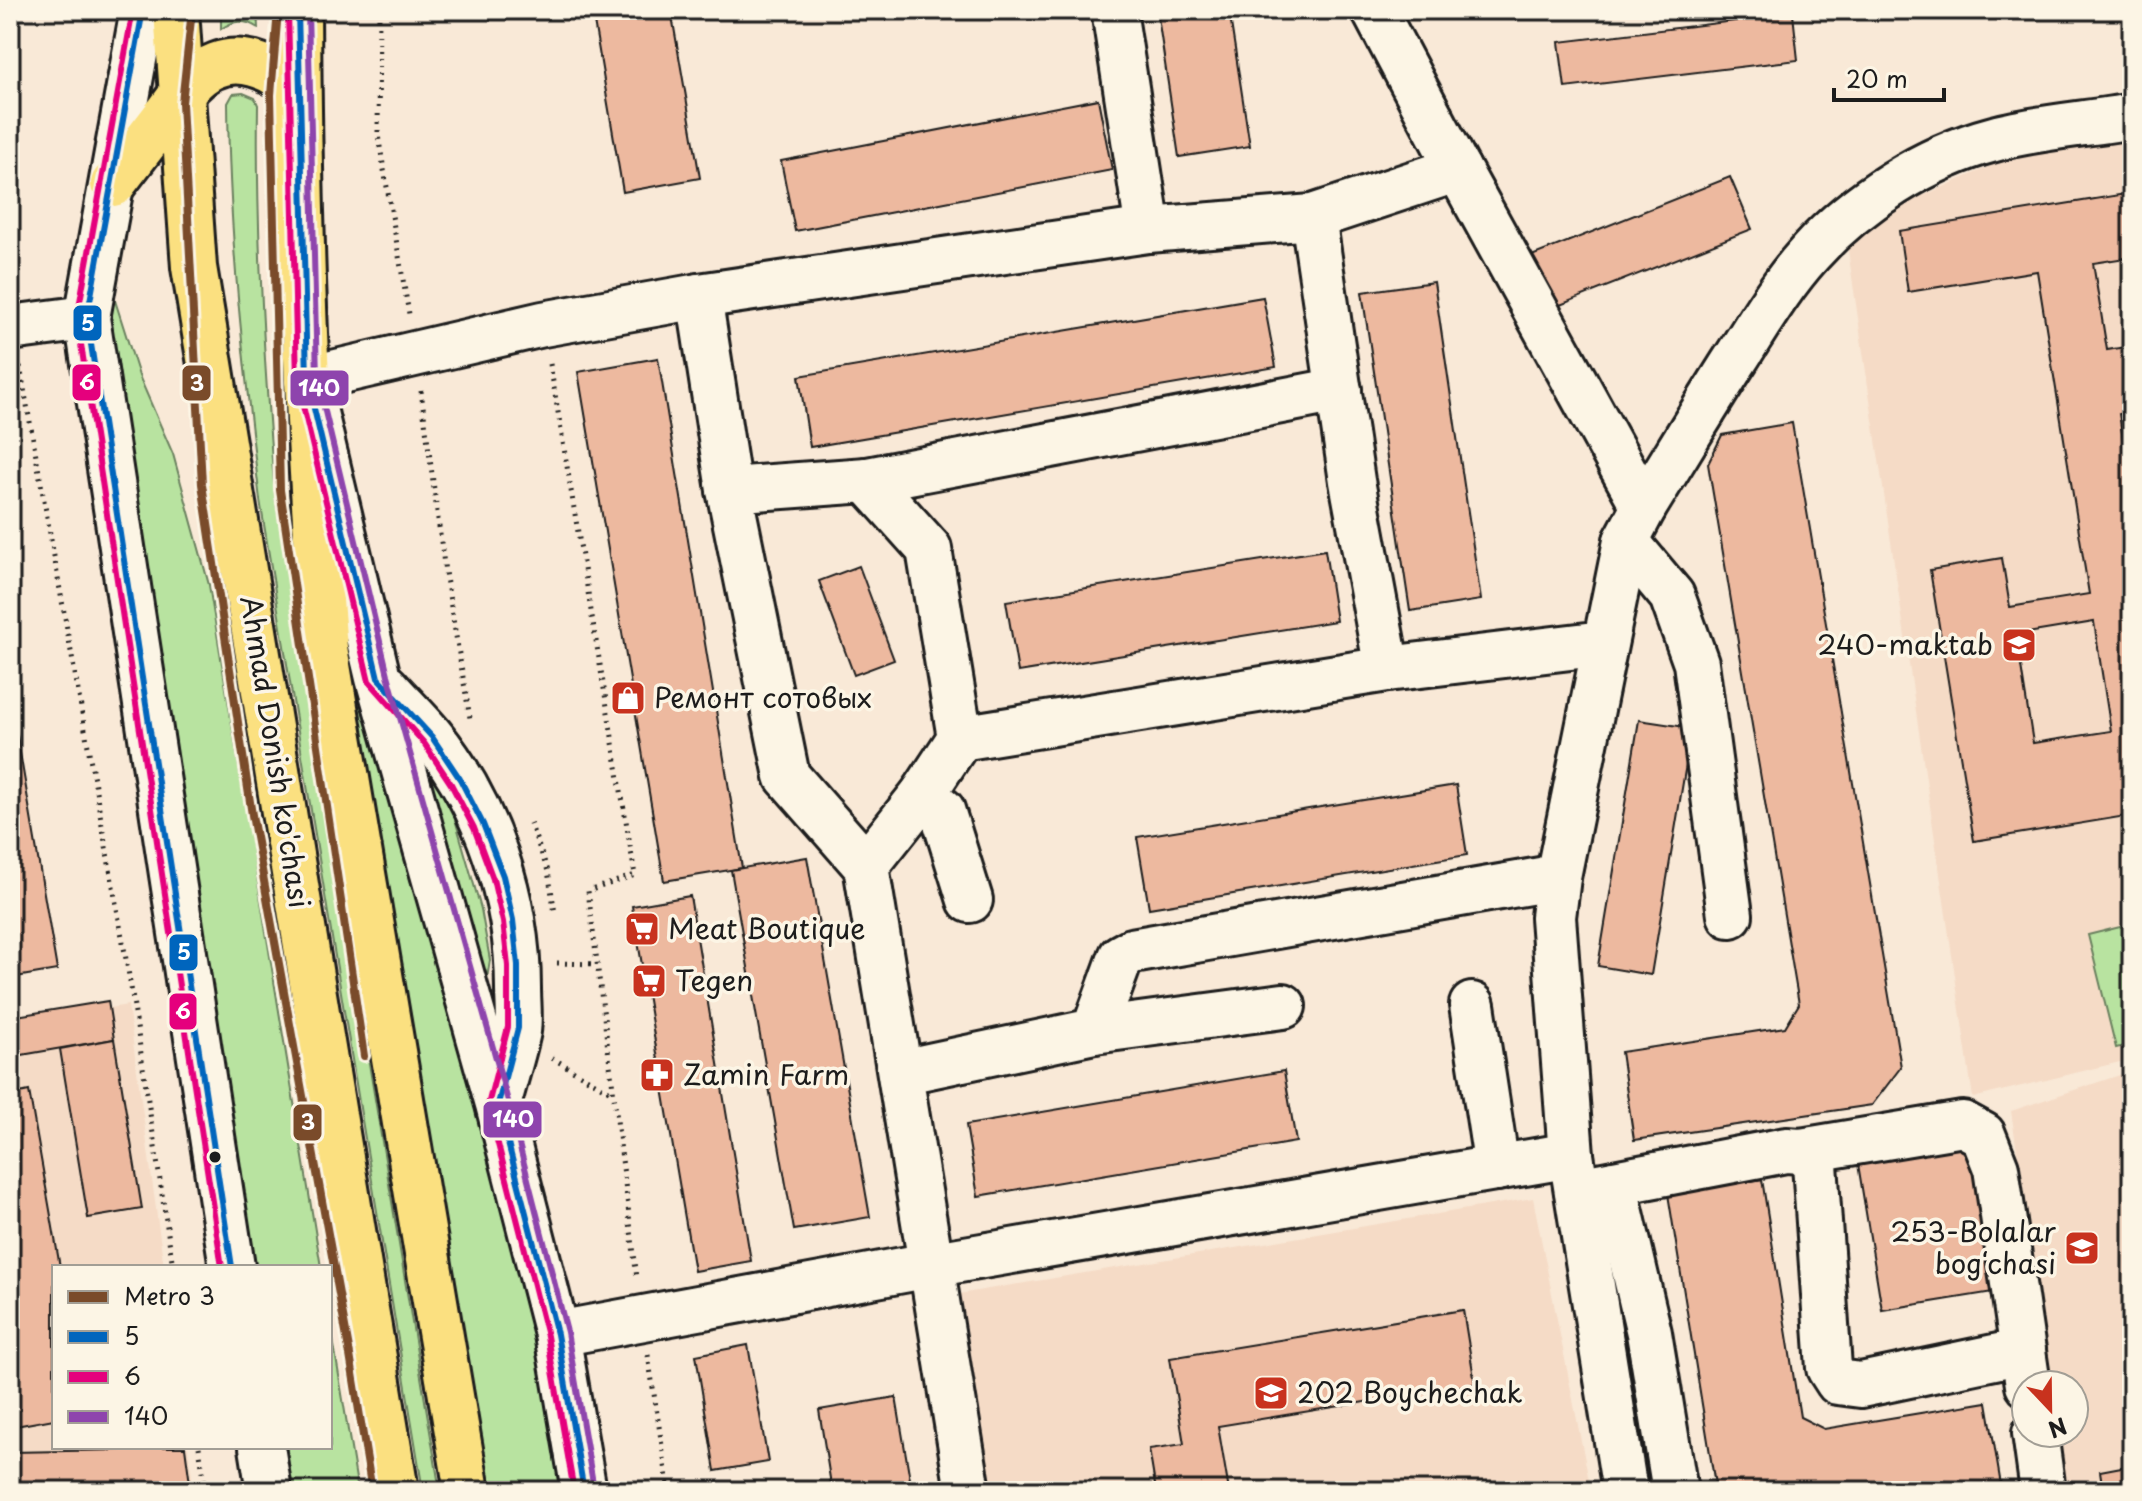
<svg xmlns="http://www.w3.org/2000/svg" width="2142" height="1501" font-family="'Playpen Sans',sans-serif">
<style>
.built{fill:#f5dbc6}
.green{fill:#b8e3a0;stroke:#6a805e;stroke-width:2}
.building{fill:#edb99f;stroke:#1c1c1c;stroke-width:2;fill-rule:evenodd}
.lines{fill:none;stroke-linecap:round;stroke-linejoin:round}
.minor-casing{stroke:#1c1c1c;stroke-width:50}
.major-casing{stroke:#1c1c1c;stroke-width:50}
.path{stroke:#1c1c1c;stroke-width:5;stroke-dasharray:2 6;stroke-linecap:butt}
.minor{stroke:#fcf5e5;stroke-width:44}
.major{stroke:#fbe080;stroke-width:44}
.bus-1-casing{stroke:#fcf5e5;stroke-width:12}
.bus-2-casing{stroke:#fcf5e5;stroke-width:12}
.bus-3-casing{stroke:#fcf5e5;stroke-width:12}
.bus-1{stroke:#0065bd;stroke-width:6}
.bus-2{stroke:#e5007d;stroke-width:6}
.bus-3{stroke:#8e44ad;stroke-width:6}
.metro-1-casing{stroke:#fcf5e5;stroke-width:14}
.metro-1{stroke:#7a4b2a;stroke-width:8}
.bus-dot{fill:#1c1c1c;stroke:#fcf5e5;stroke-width:3}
.labels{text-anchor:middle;stroke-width:7;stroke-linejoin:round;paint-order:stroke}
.poi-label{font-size:28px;fill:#1c1c1c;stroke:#fcf5e5;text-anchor:start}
.street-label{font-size:28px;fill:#1c1c1c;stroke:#fcf5e5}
.line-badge{stroke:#fcf5e5;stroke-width:3}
.badge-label{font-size:22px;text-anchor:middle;font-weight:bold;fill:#fff}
</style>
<rect width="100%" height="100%" fill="#f9e9d7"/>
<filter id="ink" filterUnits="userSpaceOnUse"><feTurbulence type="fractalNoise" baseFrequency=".0125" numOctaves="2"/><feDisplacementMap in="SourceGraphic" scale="16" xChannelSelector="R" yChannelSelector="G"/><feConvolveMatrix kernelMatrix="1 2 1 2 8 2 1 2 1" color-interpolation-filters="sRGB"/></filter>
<g filter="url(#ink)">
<g class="built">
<path d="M 2132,136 L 2132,1059 L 1973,1098 L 1845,230 L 2000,162 Z"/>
<path d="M 128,1005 L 164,1267 L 54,1267 L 54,1447 L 188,1447 L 194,1491 L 10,1491 L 10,1024 Z"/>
<path d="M 2132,1071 L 2132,1491 L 2067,1491 L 2059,1433 L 2074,1433 L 2074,1385 L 2052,1385 L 2011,1111 Z"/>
<path d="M 1533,1198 L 1591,1491 L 986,1491 L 953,1295 Z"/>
</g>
<g class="green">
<path d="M 221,10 L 257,10 L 258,28 C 245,19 234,20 221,29 Z"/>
<path d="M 243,93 L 255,98 L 258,105 C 256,236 264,366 275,497 L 440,1491 L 423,1491 L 260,500 C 244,368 229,236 228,103 L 233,94 Z"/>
<path d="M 112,291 L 139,376 L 173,454 L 209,585 L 321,1267 L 256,1267 L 151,621 L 109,333 Z"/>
<path d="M 349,649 L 489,1152 L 555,1425 L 567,1491 L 489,1491 L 343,650 Z"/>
<path d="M 412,739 L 450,802 L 481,909 L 490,960 L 485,991 Z"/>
<path d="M 2132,924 L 2132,1044 L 2116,1048 L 2088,935 Z"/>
<path d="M 330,1321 L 358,1491 L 293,1491 L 286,1447 L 330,1447 Z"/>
</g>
<g class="building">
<path d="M 592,10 L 671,10 L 700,178 L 623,192 Z"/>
<path d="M 1157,10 L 1229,10 L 1250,146 L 1179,157 Z"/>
<path d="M 1793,14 L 1798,60 L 1565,88 L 1559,42 Z"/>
<path d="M 1098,99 L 1112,170 L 795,231 L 781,161 Z"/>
<path d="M 1730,177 L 1752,229 L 1550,309 L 1529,257 Z"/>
<path d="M 2132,193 L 2132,257 L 2093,263 L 2107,350 L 2132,346 L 2132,412 L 2119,414 L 2130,484 L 2132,484 L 2132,815 L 1974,841 L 1930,570 L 2002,558 L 2010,607 L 2089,594 L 2037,271 L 1908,292 L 1899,231 ZM 2094,622 L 2111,731 L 2033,743 L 2016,635 Z"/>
<path d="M 1434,282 L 1481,600 L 1410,611 L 1362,292 Z"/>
<path d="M 1263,297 L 1276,367 L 810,447 L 799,376 Z"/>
<path d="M 658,358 L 742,868 L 664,881 L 578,372 Z"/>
<path d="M 1792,423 L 1901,1067 L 1872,1105 L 1634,1140 L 1621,1052 L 1785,1027 L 1799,1004 L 1708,464 L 1722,435 Z"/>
<path d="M 1325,550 L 1336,621 L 1018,672 L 1006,601 Z"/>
<path d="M 859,566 L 894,660 L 854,675 L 819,581 Z"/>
<path d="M 10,694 L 57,970 L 10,978 Z"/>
<path d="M 1639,720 L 1692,728 L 1651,975 L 1598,966 Z"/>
<path d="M 1456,785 L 1467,855 L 1149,908 L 1137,837 Z"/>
<path d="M 807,857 L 870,1217 L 794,1230 L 731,870 Z"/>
<path d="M 690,896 L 751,1261 L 694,1271 L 632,906 Z"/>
<path d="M 108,1001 L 114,1039 L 10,1057 L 10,1017 Z"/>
<path d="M 114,1039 L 142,1209 L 88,1218 L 60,1049 Z"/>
<path d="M 1284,1071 L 1296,1142 L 978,1196 L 966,1125 Z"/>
<path d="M 29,1091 L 60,1267 L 54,1267 L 54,1419 L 10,1427 L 10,1095 Z"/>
<path d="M 1968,1140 L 1993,1292 L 1882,1310 L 1857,1158 Z"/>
<path d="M 1762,1179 L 1800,1417 L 1824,1429 L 1987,1402 L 2002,1491 L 1716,1491 L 1668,1194 Z"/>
<path d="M 1463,1310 L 1475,1384 L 1218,1426 L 1229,1491 L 1156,1491 L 1149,1449 L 1184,1444 L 1170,1358 Z"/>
<path d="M 748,1345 L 768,1462 L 715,1471 L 696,1355 Z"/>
<path d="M 2132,1377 L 2132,1448 L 2121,1379 Z"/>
<path d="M 896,1397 L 912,1491 L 832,1491 L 819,1410 Z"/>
<path d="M 122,1447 L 185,1447 L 191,1491 L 10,1491 L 10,1452 L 122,1450 Z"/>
<path d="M 2132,1465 L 2132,1491 L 2103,1491 L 2100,1471 Z"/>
</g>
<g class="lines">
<defs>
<g id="minor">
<path d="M 143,10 L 87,318 L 232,1267"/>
<path d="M 1114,10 L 1148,230"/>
<path d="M 1374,10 L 1458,169 L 1644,507"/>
<path d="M 699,296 L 729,490 L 787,776 L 866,866 L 968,1491"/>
<path d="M 10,328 L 87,318"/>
<path d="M 729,490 L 867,480 L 1339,390"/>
<path d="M 1626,541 L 1672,596 L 1696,663 L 1730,915"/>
<path d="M 1387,669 L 1604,643"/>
<path d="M 386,687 C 400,703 417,719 431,736 C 487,805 518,900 518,988 C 518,1002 520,1017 518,1031 C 513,1055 505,1078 499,1102"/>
<path d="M 960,738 L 1387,669 L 1352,481 L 1313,217"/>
<path d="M 923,794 L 942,810 L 970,900"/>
<path d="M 866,866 L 923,794 L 960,738 L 929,549 L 867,480"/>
<path d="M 1472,1005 L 1497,1168"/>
<path d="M 1094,1031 L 1283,1006"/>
<path d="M 901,1072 L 1094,1031 L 1121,957 L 1132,951 L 1558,877"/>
<path d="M 1801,1151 L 1963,1124 L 1983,1135 L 1996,1168 L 2028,1385"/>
<path d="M 1614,1183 L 1649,1333 L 1675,1491"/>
<path d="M 1577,1190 L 1786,1150 L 1801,1151 L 1815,1164 L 1829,1368 L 1838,1382 L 1861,1385 L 2023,1351"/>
<path d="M 557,1334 L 930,1265 L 1571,1155"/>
<path d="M 2035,1433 L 2043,1491"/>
<path d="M 262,1447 L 269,1491"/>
<path d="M 584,1491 L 557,1334 L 498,1104 L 378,678 L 307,379 L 543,324 L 699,296 L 1148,230 L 1313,217 L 1458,169"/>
<path d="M 1625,1491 L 1571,1155 L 1553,917 L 1558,877 L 1626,541 L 1644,507 C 1675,457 1705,407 1737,357 C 1760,321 1781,285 1810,253 C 1857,201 1926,157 1994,139 C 2037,127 2088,124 2132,116"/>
</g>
<g id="major">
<path d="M 176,10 L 194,267 L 396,1491"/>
<path d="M 298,10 C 299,223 306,436 325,648 L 467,1491"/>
<path d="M 113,184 C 130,162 146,141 163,119 C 172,108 180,95 190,84 C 223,47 269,60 298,93"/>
</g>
</defs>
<use href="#minor" class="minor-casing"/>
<use href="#major" class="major-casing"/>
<g class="path">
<path d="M 379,10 L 378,135 L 409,314"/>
<path d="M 550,364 L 635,875 L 588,891 L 637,1278"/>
<path d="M 20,366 L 131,987 L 173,1267"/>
<path d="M 421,391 L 445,572 L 470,718"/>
<path d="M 530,823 L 548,871 L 555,913"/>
<path d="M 557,963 L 597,964"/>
<path d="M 552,1058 L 614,1094"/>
<path d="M 648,1355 L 669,1491"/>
<path d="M 199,1447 L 206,1491"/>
</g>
<use href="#minor" class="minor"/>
<use href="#major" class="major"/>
<defs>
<g id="bus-1">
<path d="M 143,10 L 87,318 L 232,1267"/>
<path d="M 298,10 L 307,379 L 378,678 L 432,737 L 460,779 L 483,824 L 503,876 L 513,920 L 518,965 L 518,1028 L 498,1104 L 557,1334 L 584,1491"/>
</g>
<g id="bus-2">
<path d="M 133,10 L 77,318 L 222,1267"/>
<path d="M 288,10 L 297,381 L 369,681 L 424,743 L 451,784 L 474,828 L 493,879 L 503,922 L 508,966 L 508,1027 L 488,1105 L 547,1336 L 574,1491"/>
</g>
<path id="bus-3" d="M 308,10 L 317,378 L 388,675 L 508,1101 L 567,1332 L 594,1489"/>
</defs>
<use href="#bus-1" class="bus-1-casing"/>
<use href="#bus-2" class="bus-2-casing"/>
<use href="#bus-3" class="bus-3-casing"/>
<use href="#bus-1" class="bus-1"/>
<use href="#bus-2" class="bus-2"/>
<use href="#bus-3" class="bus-3"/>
<defs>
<g id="metro-1">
<path d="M 192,10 L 182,103 L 202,484 L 252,815 L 350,1355 L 372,1491"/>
<path d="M 278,10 L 271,95 L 280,490 L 364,1056"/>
</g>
</defs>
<use href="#metro-1" class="metro-1-casing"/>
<use href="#metro-1" class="metro-1"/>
</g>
</g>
<defs>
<symbol id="school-square" viewBox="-11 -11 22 22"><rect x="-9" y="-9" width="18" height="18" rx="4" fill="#c8321e" stroke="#fcf5e5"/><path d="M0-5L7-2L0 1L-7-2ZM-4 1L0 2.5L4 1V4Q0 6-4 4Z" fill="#fff"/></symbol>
<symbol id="shop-square" viewBox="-11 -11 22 22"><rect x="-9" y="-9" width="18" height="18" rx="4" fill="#c8321e" stroke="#fcf5e5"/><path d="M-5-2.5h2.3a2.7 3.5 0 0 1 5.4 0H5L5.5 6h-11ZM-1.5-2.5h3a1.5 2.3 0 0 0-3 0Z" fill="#fff"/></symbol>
<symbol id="supermarket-square" viewBox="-11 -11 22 22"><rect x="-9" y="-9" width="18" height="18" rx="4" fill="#c8321e" stroke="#fcf5e5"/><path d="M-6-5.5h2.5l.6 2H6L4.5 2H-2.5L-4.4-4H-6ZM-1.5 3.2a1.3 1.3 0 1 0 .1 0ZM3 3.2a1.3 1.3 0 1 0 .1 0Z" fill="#fff"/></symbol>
<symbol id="pharmacy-square" viewBox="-11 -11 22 22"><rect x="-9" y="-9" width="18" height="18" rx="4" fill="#c8321e" stroke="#fcf5e5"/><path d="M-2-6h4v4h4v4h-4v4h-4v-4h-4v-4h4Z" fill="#fff"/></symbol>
</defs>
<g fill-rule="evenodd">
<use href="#school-square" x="1999" y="625" width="40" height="40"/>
<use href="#shop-square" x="608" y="678" width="40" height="40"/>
<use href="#supermarket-square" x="622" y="909" width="40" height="40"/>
<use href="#supermarket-square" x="629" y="961" width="40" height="40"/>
<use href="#pharmacy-square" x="637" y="1055" width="40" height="40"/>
<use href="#school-square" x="2062" y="1228" width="40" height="40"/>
<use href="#school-square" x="1251" y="1373" width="40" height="40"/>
</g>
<circle class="bus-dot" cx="215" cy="1157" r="7"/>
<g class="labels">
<g class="poi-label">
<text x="1993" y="655" text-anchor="end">240-maktab</text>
<text x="654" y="708">Ремонт сотовых</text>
<text x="668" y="939">Meat Boutique</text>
<text x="675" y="991">Tegen</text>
<text x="683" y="1085">Zamin Farm</text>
<text x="2056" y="1242" text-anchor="end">253-Bolalar<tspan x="2056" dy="32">bogʻchasi</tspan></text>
<text x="1297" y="1403">202 Boychechak</text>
</g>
<g class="street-label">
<text transform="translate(275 752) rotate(81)" y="10">Ahmad Donish ko'chasi</text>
</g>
</g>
<g class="line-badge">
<rect x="72" y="304" width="31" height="38" rx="8" fill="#0065bd"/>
<rect x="71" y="363" width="31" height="39" rx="8" fill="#e5007d"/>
<rect x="181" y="364" width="31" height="38" rx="8" fill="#7a4b2a"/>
<rect x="289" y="369" width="61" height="38" rx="8" fill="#8e44ad"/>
<rect x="168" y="933" width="31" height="39" rx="8" fill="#0065bd"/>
<rect x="168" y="992" width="30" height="39" rx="8" fill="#e5007d"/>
<rect x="482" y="1100" width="61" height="39" rx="8" fill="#8e44ad"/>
<rect x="292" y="1103" width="31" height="39" rx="8" fill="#7a4b2a"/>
</g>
<g class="badge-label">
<text x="88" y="331">5</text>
<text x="87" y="390">6</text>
<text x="197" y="391">3</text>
<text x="319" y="396">140</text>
<text x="184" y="960">5</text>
<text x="183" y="1019">6</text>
<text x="513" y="1127">140</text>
<text x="308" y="1130">3</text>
</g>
<rect width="2142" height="1501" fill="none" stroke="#fcf5e5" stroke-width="40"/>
<rect x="20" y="20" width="2102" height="1461" fill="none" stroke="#1c1c1c" stroke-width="3" filter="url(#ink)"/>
<rect x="52" y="1265" width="280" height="184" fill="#fcf5e5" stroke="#a29e95" stroke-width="2"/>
<rect x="68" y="1291" width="40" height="12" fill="#7a4b2a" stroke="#a29e95" stroke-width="2"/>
<text x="124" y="1305" font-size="24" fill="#1c1c1c">Metro 3</text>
<rect x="68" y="1331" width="40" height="12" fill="#0065bd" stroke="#a29e95" stroke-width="2"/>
<text x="124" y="1345" font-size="24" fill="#1c1c1c">5</text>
<rect x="68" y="1371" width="40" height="12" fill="#e5007d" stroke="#a29e95" stroke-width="2"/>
<text x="124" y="1385" font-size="24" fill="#1c1c1c">6</text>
<rect x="68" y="1411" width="40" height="12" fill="#8e44ad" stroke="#a29e95" stroke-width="2"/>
<text x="124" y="1425" font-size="24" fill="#1c1c1c">140</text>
<g transform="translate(2050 1409) rotate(158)"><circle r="38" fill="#fcf5e5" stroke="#a29e95" stroke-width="2"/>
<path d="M0-6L14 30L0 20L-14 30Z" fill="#c8321e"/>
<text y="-12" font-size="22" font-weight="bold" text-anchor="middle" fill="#1c1c1c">N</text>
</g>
<path d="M1834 88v12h110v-12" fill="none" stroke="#1c1c1c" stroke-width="4"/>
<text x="1846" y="88" font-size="24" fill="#1c1c1c" stroke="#fcf5e5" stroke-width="6" paint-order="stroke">20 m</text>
</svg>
